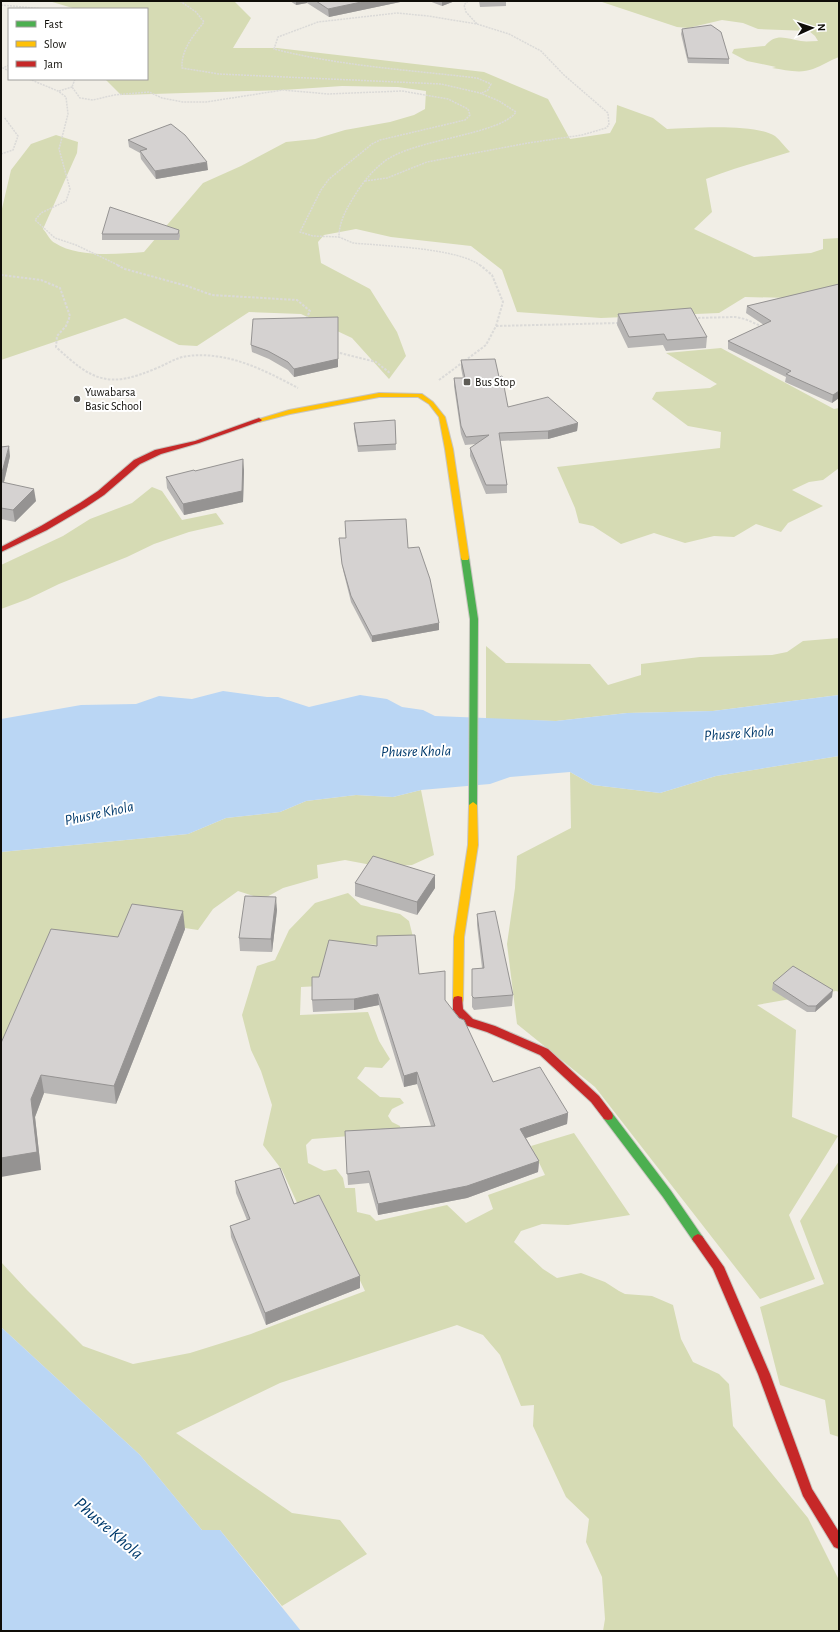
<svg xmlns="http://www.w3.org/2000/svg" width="840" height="1632" font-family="'Alegreya Sans',sans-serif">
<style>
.green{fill:#d6dbb4}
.water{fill:#bad6f4}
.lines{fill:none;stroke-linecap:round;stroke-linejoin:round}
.fast-casing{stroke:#c8c5bf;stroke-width:2}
.slow-casing{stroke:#c8c5bf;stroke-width:2}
.jam-casing{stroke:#c8c5bf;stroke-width:2}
.path-far1{stroke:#dbdad8;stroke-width:1.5;stroke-dasharray:2 1;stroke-linecap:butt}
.path{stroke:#dbdad8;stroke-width:2;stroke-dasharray:2.5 1.5;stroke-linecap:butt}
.fast{fill:#4caf50;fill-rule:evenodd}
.slow{fill:#ffc107;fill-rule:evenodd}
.jam{fill:#c62828;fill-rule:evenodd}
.wall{fill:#b7b5b4}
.shaded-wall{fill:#959392}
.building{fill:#d5d2d1;stroke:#959392}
.poi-dot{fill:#5e5c56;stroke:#fff;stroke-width:1.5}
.labels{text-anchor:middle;stroke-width:4;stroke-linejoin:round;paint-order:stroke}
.far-poi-label{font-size:12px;fill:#0f0d08;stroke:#fff;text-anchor:start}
.water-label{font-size:15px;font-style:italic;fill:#003a6c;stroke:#fff}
.near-water-label{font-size:18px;font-style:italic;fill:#003a6c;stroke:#fff}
</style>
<rect width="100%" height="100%" fill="#f1eee6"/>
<g class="green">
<path d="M 49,1 L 234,1 L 251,18 L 233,48 L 277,48 L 484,72 L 548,99 L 570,139 L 610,133 L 616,122 L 617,105 L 653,118 L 667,129 C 692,128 754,123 775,136 C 780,140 785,147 790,152 C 762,161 733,168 706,179 L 712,212 L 694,229 L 754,257 L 811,253 L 823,249 L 823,239 L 839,238 L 839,289 L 791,298 L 745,297 L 719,313 L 601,318 L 517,312 L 502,270 L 471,246 L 391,237 L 356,229 L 324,235 L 318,242 L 321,263 L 370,289 L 397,332 L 406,356 L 389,379 L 352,338 L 301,314 L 249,312 L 197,346 L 179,345 L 125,318 L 1,360 L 1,213 L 11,170 L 31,144 L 56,135 L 78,142 L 77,153 L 43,229 C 47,233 50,241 55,243 C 78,258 118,254 144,252 L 203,183 L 241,166 L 286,142 L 315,139 L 345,130 L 390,122 L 414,115 L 425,109 L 426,91 L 398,87 L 342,86 L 283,90 L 121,95 L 105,79 L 147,79 L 147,9 L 76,9 Z"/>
<path d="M 599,1 L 839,1 L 839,57 C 830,60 822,66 813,69 C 800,74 786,70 772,68 L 776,67 L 747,61 L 732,53 L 734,49 L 765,46 C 776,32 787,39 801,41 C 806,42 812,41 818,41 L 815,36 L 809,31 L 758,29 L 743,23 L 722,20 L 688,28 L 677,27 Z"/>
<path d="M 721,348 L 834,409 L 839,408 L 839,468 L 823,480 L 809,482 L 792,490 L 823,506 L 788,523 L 781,532 L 756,524 L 734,537 L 714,536 L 685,543 L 654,533 L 621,544 L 593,526 L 579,523 L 575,508 L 557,467 L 720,448 L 721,432 L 688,426 L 652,399 L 656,392 L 710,388 L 717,384 L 666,353 Z"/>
<path d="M 152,487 L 162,491 L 182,520 L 216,513 L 224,524 L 189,532 L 154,544 L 127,557 L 59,584 L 28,599 L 1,609 L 1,565 L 63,536 L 90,519 L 132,503 Z"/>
<path d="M 839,638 L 839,695 L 713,711 L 627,713 L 556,721 L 486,719 L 486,646 L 506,663 L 590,664 L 608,685 L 641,675 L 641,664 L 700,657 L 772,655 L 787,652 L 803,641 Z"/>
<path d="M 839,756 L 839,992 L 836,991 L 757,1005 L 796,1030 L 792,1117 L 838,1136 L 789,1215 L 815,1279 L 760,1299 L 595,1087 L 517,1024 L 507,944 L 515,888 L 517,856 L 571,828 L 570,772 L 593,785 L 660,793 L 716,776 Z"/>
<path d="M 421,790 L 434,855 L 412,865 L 382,867 L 345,860 L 317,865 L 318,878 L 283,888 L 263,899 L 238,891 L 213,909 L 198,930 L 132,920 L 111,953 L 1,1052 L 1,852 L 188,834 L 226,818 L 280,812 L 306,801 L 356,795 L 393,797 Z"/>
<path d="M 348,893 L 361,905 L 400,914 L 409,921 L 414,941 L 379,945 L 365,944 L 338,985 L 301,987 L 300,1015 L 368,1012 L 379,1041 L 390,1059 L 382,1068 L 365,1067 L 357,1078 L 380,1097 L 400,1098 L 404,1103 L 392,1109 L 388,1116 L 392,1122 L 400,1126 L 401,1132 L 312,1139 L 306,1145 L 308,1163 L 324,1171 L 336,1169 L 343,1178 L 345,1188 L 355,1188 L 357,1212 L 370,1215 L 376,1221 L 447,1205 L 466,1223 L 493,1209 L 488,1195 L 545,1175 L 531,1146 L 574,1133 L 630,1215 L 568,1225 L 542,1224 L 521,1231 L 514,1242 L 543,1269 L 557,1278 L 581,1273 L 605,1282 L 619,1291 L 625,1294 L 652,1296 L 673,1305 L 681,1339 L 693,1362 L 719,1374 L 729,1384 L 733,1426 L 808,1518 L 839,1580 L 839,1631 L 603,1631 L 605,1619 L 602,1577 L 586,1542 L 589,1519 L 566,1497 L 533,1426 L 534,1405 L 521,1406 L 500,1355 L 483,1335 L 457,1325 L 280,1383 L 176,1433 L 292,1513 L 340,1520 L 367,1554 L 282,1606 L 220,1530 L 202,1530 L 140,1455 L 1,1327 L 1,1262 L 27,1290 L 83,1346 L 133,1364 L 190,1353 L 251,1334 L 365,1291 L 322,1200 L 298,1205 L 282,1170 L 263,1145 L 272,1105 L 261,1071 L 251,1050 L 242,1015 L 257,966 L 275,960 L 289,930 L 315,903 Z"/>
<path d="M 839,1161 L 839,1437 L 830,1434 L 825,1400 L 780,1385 L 760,1307 L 824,1284 L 800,1221 Z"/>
</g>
<g class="water">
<path d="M 223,691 L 267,697 L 278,697 L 309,707 L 360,695 L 387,699 L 402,707 L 423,710 L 435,716 L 556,721 L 627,713 L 713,711 L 839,695 L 839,756 L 716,776 L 660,793 L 593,785 L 570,772 L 510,777 L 490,784 L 421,790 L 393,797 L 356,795 L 306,801 L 280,812 L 226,818 L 188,834 L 1,852 L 1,719 L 81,705 L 136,704 L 159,696 L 192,699 Z"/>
<path d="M 1,1327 L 140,1455 L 202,1530 L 220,1530 L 301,1631 L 1,1631 Z"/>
</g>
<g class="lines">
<defs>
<g id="fast">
<path d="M 462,556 L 468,556 L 469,558 L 478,619 L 477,805 L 473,808 L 469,805 L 470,619 L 461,558 Z"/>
<path d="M 608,1112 L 612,1113 L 671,1191 L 702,1236 L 704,1239 L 702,1242 L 698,1244 L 694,1242 L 663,1197 L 604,1119 L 603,1116 L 604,1113 Z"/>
</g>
<g id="slow">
<path d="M 379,393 L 422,394 L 433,402 L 445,417 L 453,449 L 469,558 L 468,560 L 462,560 L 461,558 L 445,449 L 439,417 L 429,404 L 418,397 L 379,397 L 290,414 L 259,422 L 256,420 L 289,410 Z"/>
<path d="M 473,802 L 477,805 L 478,845 L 464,937 L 463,1000 L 462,1003 L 454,1003 L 453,1000 L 454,937 L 468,845 L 469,805 Z"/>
</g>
<g id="jam">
<path d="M 259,418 L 262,420 L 261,421 L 199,443 L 161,454 L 140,464 L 104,495 L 86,507 L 47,530 L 1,552 L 1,547 L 41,526 L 80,503 L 98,491 L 134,460 L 155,450 L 195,441 Z"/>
<path d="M 458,996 L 462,997 L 463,1009 L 473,1019 L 495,1026 L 548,1049 L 599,1096 L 612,1113 L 613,1116 L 612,1119 L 608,1120 L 604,1119 L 591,1102 L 540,1055 L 487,1032 L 465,1025 L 453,1010 L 453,1000 L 454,997 Z"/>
<path d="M 698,1234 L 702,1236 L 724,1267 L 770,1374 L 812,1489 L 839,1532 L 839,1549 L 834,1547 L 803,1496 L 758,1374 L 713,1269 L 692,1239 L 694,1236 Z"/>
</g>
</defs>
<use href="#fast" class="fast-casing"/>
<use href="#slow" class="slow-casing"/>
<use href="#jam" class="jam-casing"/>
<g class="path-far1">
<path d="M 180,1 L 196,12 L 204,22 C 193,36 181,50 182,68 L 219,74 L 441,84 L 480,93 L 499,101 L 516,112 C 500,135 414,139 385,161 C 373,170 363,182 355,195 C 347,208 339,221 339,237 L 353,243 C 384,246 459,248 481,266"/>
<path d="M 468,1 L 464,5 L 466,12 L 477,24"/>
<path d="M 1,5 L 45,9"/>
<path d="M 9,65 L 3,68 L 9,71"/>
<path d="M 29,79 L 58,91 L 66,97 L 68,114 L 59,149 L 70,189 L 66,201 L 41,213 L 35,220 L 55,238 L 76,245 L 120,266"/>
<path d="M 75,79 L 72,87 L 80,98 L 93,100 L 114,95 L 149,92 L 162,98 L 183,102 L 206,102 L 283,90 L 328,94 L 402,91 L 448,99 L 468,109 L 470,115 L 465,120 L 380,140 L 372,144 L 329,179 L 321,190 L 300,232 L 313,236 L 339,237"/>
<path d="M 59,91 L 72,87"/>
<path d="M 1,154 L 13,150 L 18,136 L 4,117"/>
<path d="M 365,181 L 387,178 L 427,162 L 528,143 L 582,135 L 606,128 L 609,125 L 608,113 L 564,75 L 541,51 L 509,34 L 477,24 L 428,16 L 397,13 L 318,22 L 278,37 L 274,49 C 340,66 410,70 477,78 L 491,84 L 488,90 L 482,93"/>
</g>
<g class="path">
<path d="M 117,265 L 125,269 L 187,286 L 212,295 L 297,300 L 310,311 L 305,321"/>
<path d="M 1,275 L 41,280 L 60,288 L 70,316 L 66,326 L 57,336 L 56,347 C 93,381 108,389 157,368 C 167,364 177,357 188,356 C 228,351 264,370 298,388"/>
<path d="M 694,318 L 735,317 L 745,319 L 763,327"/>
<path d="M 496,326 L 619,323"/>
<path d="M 336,352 L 376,362 L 390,373"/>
<path d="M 439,380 L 486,345 L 496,326 L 503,302 L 492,275 L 480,265"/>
</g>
<use href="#fast" class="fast"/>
<use href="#slow" class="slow"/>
<use href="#jam" class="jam"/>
</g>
<g class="wall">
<path d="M 290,1 L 405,1 L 329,17 L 307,3 L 296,5 Z"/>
<path d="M 429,1 L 455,1 L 442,6 Z"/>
<path d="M 479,1 L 506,1 L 506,6 L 480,7 Z"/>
<path d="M 682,29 L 729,59 L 729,64 L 688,63 L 681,34 Z"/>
<path d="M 128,140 L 208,170 L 156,179 L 141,159 L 140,153 L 129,147 Z"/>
<path d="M 179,230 L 180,236 L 179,240 L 102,240 L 102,234 Z"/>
<path d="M 839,284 L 839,398 L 832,403 L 785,382 L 786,377 L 728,349 L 728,341 L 764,325 L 746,313 L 747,306 Z"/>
<path d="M 618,314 L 707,337 L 706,348 L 666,351 L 663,345 L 628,348 L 617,325 Z"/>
<path d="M 338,317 L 338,367 L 294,377 L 288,370 L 269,359 L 252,352 L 251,345 Z"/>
<path d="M 461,360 L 499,377 L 508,407 L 578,423 L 577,431 L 548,439 L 500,441 L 507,485 L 507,493 L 486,494 L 470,456 L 470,448 L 476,444 L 465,445 L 461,434 L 454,386 L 454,378 L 463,378 L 461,368 Z"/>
<path d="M 395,420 L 396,450 L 358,452 L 354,429 L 354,423 Z"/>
<path d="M 1,447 L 10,456 L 4,482 L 36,501 L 15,522 L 1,519 Z"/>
<path d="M 244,470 L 243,502 L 184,515 L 167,488 L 166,477 L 195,471 Z"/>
<path d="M 339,538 L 408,548 L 439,623 L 439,630 L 372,642 L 351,602 L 343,570 Z"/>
<path d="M 435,875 L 435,888 L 417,915 L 355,896 L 355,883 Z"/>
<path d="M 277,910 L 272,952 L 240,951 L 239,938 Z"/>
<path d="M 477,914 L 513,995 L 512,1006 L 474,1010 L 472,1007 L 472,969 L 482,968 L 477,925 Z"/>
<path d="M 185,929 L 116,1104 L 44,1093 L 35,1117 L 41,1170 L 1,1043 L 118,937 Z"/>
<path d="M 377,936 L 419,974 L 445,1000 L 493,1082 L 568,1113 L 567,1124 L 526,1138 L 539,1161 L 538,1172 L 467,1198 L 378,1215 L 369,1183 L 348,1185 L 345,1131 L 431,1126 L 417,1084 L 404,1087 L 379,1005 L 354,1010 L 313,1012 L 312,1000 L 319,977 L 377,946 Z"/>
<path d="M 773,983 L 832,997 L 815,1012 L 807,1012 L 772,990 Z"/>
<path d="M 235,1181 L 294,1204 L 360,1288 L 266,1325 L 231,1237 L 230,1226 L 247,1220 L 236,1193 Z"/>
</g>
<g class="shaded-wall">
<path d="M 296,1 L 307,1 L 307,3 L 296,5 Z"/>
<path d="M 366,1 L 405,1 L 329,17 L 328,9 Z"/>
<path d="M 442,1 L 455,1 L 442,6 Z"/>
<path d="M 207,162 L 208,170 L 156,179 L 155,171 Z"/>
<path d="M 338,317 L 338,367 L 294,377 L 294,369 Z"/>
<path d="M 839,391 L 839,398 L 832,403 L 833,395 Z"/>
<path d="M 578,423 L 577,431 L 548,439 L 548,431 Z"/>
<path d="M 9,446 L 10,456 L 3,486 L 1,476 Z"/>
<path d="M 243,459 L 244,470 L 243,502 L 184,515 L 183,504 Z"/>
<path d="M 34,489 L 36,501 L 15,522 L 13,510 Z"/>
<path d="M 439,623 L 439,630 L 372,642 L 372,636 Z"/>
<path d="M 435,875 L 435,888 L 417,915 L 417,902 Z"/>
<path d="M 276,897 L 277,910 L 272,952 L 271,939 Z"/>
<path d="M 183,911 L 185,929 L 116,1104 L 114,1086 Z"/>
<path d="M 833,990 L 832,997 L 815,1012 L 816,1006 Z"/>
<path d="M 378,994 L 379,1005 L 354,1010 L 354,999 Z"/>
<path d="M 417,1072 L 417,1084 L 404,1087 L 404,1076 Z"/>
<path d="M 41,1075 L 44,1093 L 35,1117 L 41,1170 L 1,1177 L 1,1158 L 31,1099 Z"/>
<path d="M 568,1113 L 567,1124 L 520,1140 L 520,1129 Z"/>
<path d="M 539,1161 L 538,1172 L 467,1198 L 378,1215 L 378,1204 Z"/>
<path d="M 360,1276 L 360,1288 L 266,1325 L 265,1313 Z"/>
</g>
<g class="building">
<path d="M 316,1 L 366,1 L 328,9 Z"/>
<path d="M 711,25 L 721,32 L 729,59 L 688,58 L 682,29 Z"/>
<path d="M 171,124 L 185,135 L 207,162 L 155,171 L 140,151 L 147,149 L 128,140 Z"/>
<path d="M 110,207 L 179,230 L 178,234 L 102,234 Z"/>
<path d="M 839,284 L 839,391 L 833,395 L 786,374 L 791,371 L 728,341 L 771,321 L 747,306 Z"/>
<path d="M 691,308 L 707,337 L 667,340 L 664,334 L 629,337 L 618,314 Z"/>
<path d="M 338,317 L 338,359 L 294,369 L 288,362 L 268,351 L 251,345 L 253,319 Z"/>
<path d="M 495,359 L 499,377 L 502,376 L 508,407 L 548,397 L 578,423 L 548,431 L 499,433 L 507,485 L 486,485 L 470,448 L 489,435 L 466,437 L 461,426 L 454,378 L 465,378 L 461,360 Z"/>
<path d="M 395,420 L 396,444 L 358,446 L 354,423 Z"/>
<path d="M 9,446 L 1,476 L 1,447 Z"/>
<path d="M 243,459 L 242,491 L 183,504 L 166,477 L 194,470 L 195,471 Z"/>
<path d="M 2,482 L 34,489 L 13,510 L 1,508 L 1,483 Z"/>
<path d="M 406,519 L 408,548 L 419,547 L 430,579 L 439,623 L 372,636 L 351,596 L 342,564 L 339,538 L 346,538 L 345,521 Z"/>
<path d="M 373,856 L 435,875 L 417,902 L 355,883 Z"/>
<path d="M 245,896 L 276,897 L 271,939 L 239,938 Z"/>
<path d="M 132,904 L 183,911 L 114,1086 L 41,1075 L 31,1099 L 37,1152 L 1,1158 L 1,1043 L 51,929 L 118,937 Z"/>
<path d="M 495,911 L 513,995 L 474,998 L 472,996 L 472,969 L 484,968 L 477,914 Z"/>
<path d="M 415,935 L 419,974 L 445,971 L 445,1000 L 459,1018 L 464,1020 L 493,1082 L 540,1067 L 568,1113 L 520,1129 L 539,1161 L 467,1186 L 378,1204 L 369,1171 L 347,1174 L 345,1131 L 435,1126 L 417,1072 L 404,1076 L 378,994 L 354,999 L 312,1000 L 312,977 L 319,977 L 329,940 L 377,946 L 377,936 Z"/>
<path d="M 793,966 L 833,990 L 816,1006 L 808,1006 L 773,983 Z"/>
<path d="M 280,1168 L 294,1204 L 319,1195 L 360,1276 L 265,1313 L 230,1226 L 250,1219 L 235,1181 Z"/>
</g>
<g class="poi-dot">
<rect x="463" y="378" width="8" height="8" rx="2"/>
<circle cx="77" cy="399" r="4"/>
</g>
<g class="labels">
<g class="far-poi-label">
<text x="475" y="386">Bus Stop</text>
<text x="85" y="396">Yuwabarsa<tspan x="85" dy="14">Basic School</tspan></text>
</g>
<g class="water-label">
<text transform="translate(739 733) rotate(-4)" y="5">Phusre Khola</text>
<text transform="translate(416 751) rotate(-1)" y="5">Phusre Khola</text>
<text transform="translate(99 813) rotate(-12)" y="5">Phusre Khola</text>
</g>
<g class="near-water-label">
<text transform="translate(109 1528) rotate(41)" y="6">Phusre Khola</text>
</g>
</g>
<rect width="840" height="1632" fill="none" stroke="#0f0d08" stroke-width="4"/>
<rect x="8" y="8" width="140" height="72" fill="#ffffff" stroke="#9f9e9c"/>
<rect x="16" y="21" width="20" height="6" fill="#4caf50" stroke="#9f9e9c"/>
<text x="44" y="28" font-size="12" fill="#0f0d08">Fast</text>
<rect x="16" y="41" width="20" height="6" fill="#ffc107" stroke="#9f9e9c"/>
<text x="44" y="48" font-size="12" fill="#0f0d08">Slow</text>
<rect x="16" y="61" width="20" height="6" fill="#c62828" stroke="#9f9e9c"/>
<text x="44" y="68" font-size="12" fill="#0f0d08">Jam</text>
<g transform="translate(812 28) rotate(87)" stroke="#ffffff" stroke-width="3" paint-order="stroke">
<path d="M0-3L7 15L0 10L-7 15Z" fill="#0f0d08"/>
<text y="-6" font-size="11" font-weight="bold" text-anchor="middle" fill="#0f0d08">N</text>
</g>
</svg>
